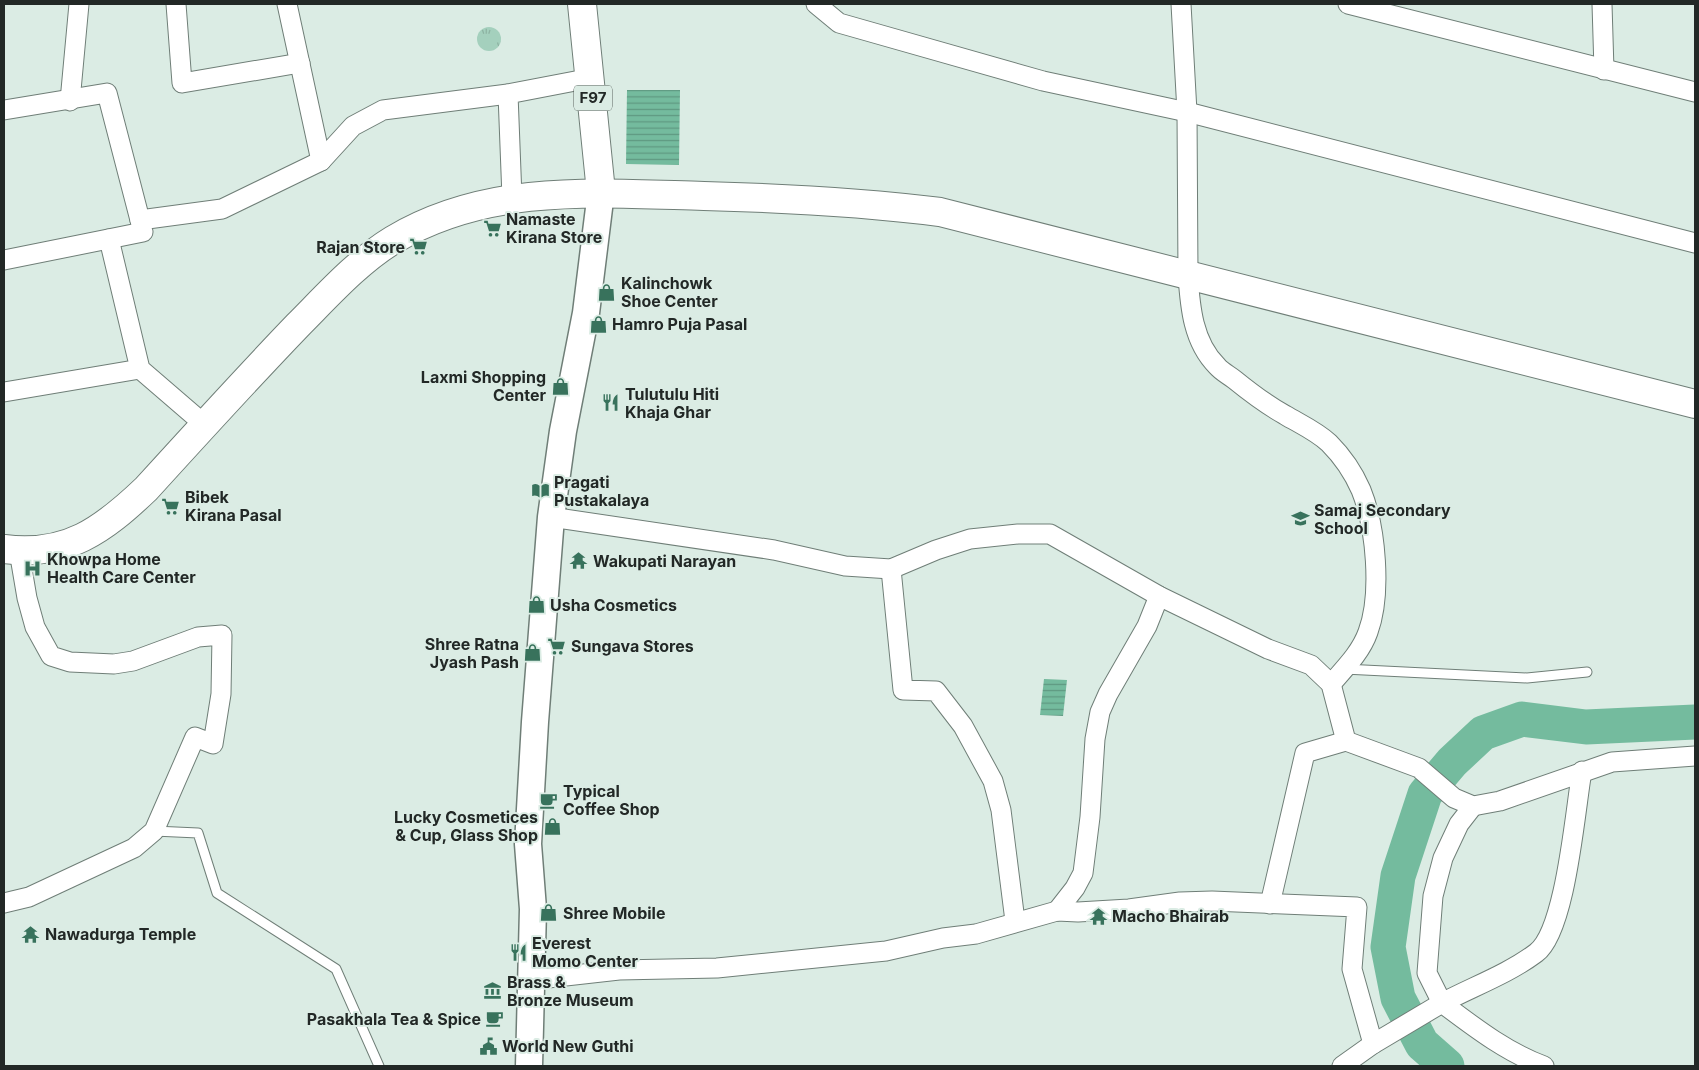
<svg xmlns="http://www.w3.org/2000/svg" width="1699" height="1070" font-family="Inter,sans-serif">
<style>
.grass{fill:url(#grass-tufts)}
.water{fill:url(#water-rules)}
.lines{fill:none;stroke-linecap:round;stroke-linejoin:round}
.river{stroke:#74bb9e;stroke-width:35}
.service-casing{stroke:#6f7e77;stroke-width:11}
.minor-casing{stroke:#6f7e77;stroke-width:21}
.secondary-casing{stroke:#6f7e77;stroke-width:29}
.primary-casing{stroke:#6f7e77;stroke-width:30}
.service{stroke:#fff;stroke-width:9}
.minor{stroke:#fff;stroke-width:19}
.secondary{stroke:#fff;stroke-width:26}
.primary{stroke:#fff;stroke-width:28}
.labels{text-anchor:middle;stroke-width:4;stroke-linejoin:round;paint-order:stroke}
.shield{fill:#dbece4;stroke:#5a635f;stroke-width:1}
.shield-label{font-size:15px;font-weight:bold;fill:#222826}
.poi-label{font-size:16px;font-weight:bold;fill:#222826;stroke:#dbece4;text-anchor:start}
</style>
<defs>
<pattern id="grass-tufts" width="24" height="20" patternUnits="userSpaceOnUse" patternTransform="scale(1.25)"><rect width="24" height="20" fill="#a4d0bd"/><path d="M3 7l-1-3M5 7V3M7 7l1-3M15 17l-1-3M17 17v-4M19 17l1-3" fill="none" stroke="#8db3a2"/></pattern>
<pattern id="water-rules" width="6" height="5" patternUnits="userSpaceOnUse" patternTransform="scale(1.25)"><rect width="6" height="5" fill="#74bb9e"/><path d="M0 2.5h6" fill="none" stroke="#5f9881"/></pattern>
</defs>
<rect width="100%" height="100%" fill="#dbece4"/>
<circle class="grass" cx="489" cy="39" r="12"/>
<g class="water">
<path d="M 627,90 L 680,90 L 679,165 L 626,164 Z"/>
<path d="M 1044,679 L 1067,680 L 1063,716 L 1040,715 Z"/>
</g>
<g class="lines">
<path class="river" d="M 1447,1066 L 1422,1044 L 1398,998 L 1388,947 L 1398,876 L 1425,794 L 1452,762 L 1483,733 L 1522,719 L 1586,727 L 1695,722"/>
<defs>
<g id="service">
<path d="M 1344,669 L 1527,678 L 1587,672"/>
<path d="M 154,831 L 198,833 L 217,893 L 336,969 L 379,1066"/>
</g>
<g id="minor">
<path d="M 176,4 L 182,83 L 300,63"/>
<path d="M 287,4 L 321,161"/>
<path d="M 816,4 L 839,23 L 1043,81 L 1187,112 L 1695,243"/>
<path d="M 1181,4 L 1187,112 L 1188,275 C 1190,307 1193,342 1217,366 C 1222,372 1229,375 1235,380 C 1251,393 1267,405 1285,415 C 1300,424 1316,431 1329,443 C 1342,456 1354,474 1361,490 C 1376,527 1382,594 1368,632 C 1361,652 1345,668 1331,684"/>
<path d="M 1348,4 L 1695,92"/>
<path d="M 1602,4 L 1604,70"/>
<path d="M 70,101 L 79,4"/>
<path d="M 4,110 L 107,93 L 140,220"/>
<path d="M 512,198 L 508,94 L 591,78"/>
<path d="M 109,239 L 140,369 L 205,425"/>
<path d="M 4,260 L 143,232 L 140,220 L 222,209 L 321,161 L 353,126 L 383,110 L 508,94"/>
<path d="M 4,392 L 140,369"/>
<path d="M 551,517 L 774,550 L 845,566 L 891,569 L 936,550 L 970,539 L 1018,534 L 1050,534 L 1159,596 L 1268,649 L 1311,665 L 1331,684 L 1346,741 L 1419,768 L 1454,798 L 1473,806 L 1500,801 L 1612,762 L 1695,756"/>
<path d="M 891,569 L 903,690 L 936,691 L 963,726 L 993,781 L 1001,810 L 1015,921"/>
<path d="M 1473,806 L 1459,824 L 1443,858 L 1433,896 L 1427,973 L 1442,1003 C 1472,987 1508,974 1536,953 C 1566,931 1575,810 1582,771"/>
<path d="M 4,903 L 29,897 L 134,848 L 154,831 L 195,737 L 213,744 L 221,694 L 222,635 L 198,637 L 133,661 L 114,664 L 70,662 L 51,656 L 35,627 L 27,598 L 19,551"/>
<path d="M 1270,904 L 1305,753 L 1346,741"/>
<path d="M 1057,911 L 1075,888 L 1083,873 L 1090,817 L 1095,739 L 1100,712 L 1108,694 L 1147,626 L 1159,596"/>
<path d="M 530,980 L 619,970 L 717,968 L 886,951 L 943,938 L 976,934 L 1057,911 L 1078,912 L 1129,909 L 1180,902 L 1212,901 L 1357,907 L 1352,969 L 1373,1044"/>
<path d="M 1342,1066 L 1373,1044 L 1442,1003 C 1474,1027 1506,1052 1544,1066"/>
</g>
<path id="secondary" d="M 529,1066 L 533,909 L 528,844 L 535,722 L 551,517 L 563,431 L 586,313 L 601,192"/>
<g id="primary">
<path d="M 582,4 L 601,192"/>
<path d="M 4,549 C 67,557 103,530 146,489 C 196,434 246,379 298,325 C 327,296 357,262 393,240 C 488,183 598,193 704,196 C 783,198 861,202 940,212 L 1695,404"/>
</g>
</defs>
<use href="#service" class="service-casing"/>
<use href="#minor" class="minor-casing"/>
<use href="#secondary" class="secondary-casing"/>
<use href="#primary" class="primary-casing"/>
<use href="#service" class="service"/>
<use href="#minor" class="minor"/>
<use href="#secondary" class="secondary"/>
<use href="#primary" class="primary"/>
</g>
<defs>
<symbol id="supermarket-bare" viewBox="-9 -9 18 18"><path d="M-6-5.5h2.5l.6 2H6L4.5 2H-2.5L-4.4-4H-6ZM-1.5 3.2a1.3 1.3 0 1 0 .1 0ZM3 3.2a1.3 1.3 0 1 0 .1 0Z" fill="#38725c" stroke="#dbece4" stroke-width="2.5" paint-order="stroke"/></symbol>
<symbol id="shop-bare" viewBox="-9 -9 18 18"><path d="M-5-2.5h2.3a2.7 3.5 0 0 1 5.4 0H5L5.5 6h-11ZM-1.5-2.5h3a1.5 2.3 0 0 0-3 0Z" fill="#38725c" stroke="#dbece4" stroke-width="2.5" paint-order="stroke"/></symbol>
<symbol id="restaurant-bare" viewBox="-9 -9 18 18"><path d="M-5-6h1v4h1v-4h1v4h1v-4h1v5L-1.5 .5V6h-2V.5L-5-1ZM5-6V6H3V1.5H1.5Q1.5-4 5-6Z" fill="#38725c" stroke="#dbece4" stroke-width="2.5" paint-order="stroke"/></symbol>
<symbol id="library-bare" viewBox="-9 -9 18 18"><path d="M-6-4Q-3-5.5-.7-3.5V5Q-3 3-6 4ZM6-4Q3-5.5 .7-3.5V5Q3 3 6 4Z" fill="#38725c" stroke="#dbece4" stroke-width="2.5" paint-order="stroke"/></symbol>
<symbol id="school-bare" viewBox="-9 -9 18 18"><path d="M0-5L7-2L0 1L-7-2ZM-4 1L0 2.5L4 1V4Q0 6-4 4Z" fill="#38725c" stroke="#dbece4" stroke-width="2.5" paint-order="stroke"/></symbol>
<symbol id="temple-bare" viewBox="-9 -9 18 18"><path d="M0-6L5-2H3V0L6.5 2.5H4V6H1.5V3h-3V6H-4V2.5H-6.5L-3 0V-2H-5Z" fill="#38725c" stroke="#dbece4" stroke-width="2.5" paint-order="stroke"/></symbol>
<symbol id="hospital-bare" viewBox="-9 -9 18 18"><path d="M-5-5h3v3.5h4V-5h3V5h-3V1.5h-4V5h-3Z" fill="#38725c" stroke="#dbece4" stroke-width="2.5" paint-order="stroke"/></symbol>
<symbol id="cafe-bare" viewBox="-9 -9 18 18"><path d="M-5.5-4.5H6V0H3Q3 3.5 0 3.5H-2.5Q-5.5 3.5-5.5 0ZM3-3.2v2h1.7v-2ZM-6 4.5H4V6H-6Z" fill="#38725c" stroke="#dbece4" stroke-width="2.5" paint-order="stroke"/></symbol>
<symbol id="museum-bare" viewBox="-9 -9 18 18"><path d="M0-6L6-3V-2H-6V-3ZM-5-1h2V3h-2ZM-1-1h2V3h-2ZM3-1h2V3H3ZM-6 4H6V6H-6Z" fill="#38725c" stroke="#dbece4" stroke-width="2.5" paint-order="stroke"/></symbol>
<symbol id="civic-bare" viewBox="-9 -9 18 18"><path d="M-.6-6.5H3V-4.5H.6V-3L4-1V1h2V6H-6V1h2V-1L-.6-3ZM-1.2 2.5V6h2.4V2.5Z" fill="#38725c" stroke="#dbece4" stroke-width="2.5" paint-order="stroke"/></symbol>
</defs>
<g fill-rule="evenodd">
<use href="#supermarket-bare" x="480" y="216" width="25" height="25"/>
<use href="#supermarket-bare" x="406" y="234" width="25" height="25"/>
<use href="#shop-bare" x="594" y="280" width="25" height="25"/>
<use href="#shop-bare" x="586" y="312" width="25" height="25"/>
<use href="#shop-bare" x="548" y="374" width="25" height="25"/>
<use href="#restaurant-bare" x="598" y="390" width="25" height="25"/>
<use href="#library-bare" x="528" y="478" width="25" height="25"/>
<use href="#supermarket-bare" x="158" y="494" width="25" height="25"/>
<use href="#school-bare" x="1288" y="506" width="25" height="25"/>
<use href="#temple-bare" x="566" y="548" width="25" height="25"/>
<use href="#hospital-bare" x="20" y="556" width="25" height="25"/>
<use href="#shop-bare" x="524" y="592" width="25" height="25"/>
<use href="#supermarket-bare" x="544" y="634" width="25" height="25"/>
<use href="#shop-bare" x="520" y="640" width="25" height="25"/>
<use href="#cafe-bare" x="536" y="788" width="25" height="25"/>
<use href="#shop-bare" x="540" y="814" width="25" height="25"/>
<use href="#shop-bare" x="536" y="900" width="25" height="25"/>
<use href="#temple-bare" x="1086" y="904" width="25" height="25"/>
<use href="#temple-bare" x="18" y="922" width="25" height="25"/>
<use href="#restaurant-bare" x="506" y="940" width="25" height="25"/>
<use href="#museum-bare" x="480" y="978" width="25" height="25"/>
<use href="#cafe-bare" x="482" y="1006" width="25" height="25"/>
<use href="#civic-bare" x="476" y="1034" width="25" height="25"/>
</g>
<g class="labels">
<rect class="shield" x="574" y="85.5" width="38" height="25" rx="4"/>
<g class="shield-label">
<text x="593" y="103">F97</text>
</g>
<g class="poi-label">
<text x="506" y="225">Namaste<tspan x="506" dy="18">Kirana Store</tspan></text>
<text x="405" y="253" text-anchor="end">Rajan Store</text>
<text x="621" y="289">Kalinchowk<tspan x="621" dy="18">Shoe Center</tspan></text>
<text x="612" y="330">Hamro Puja Pasal</text>
<text x="546" y="383" text-anchor="end">Laxmi Shopping<tspan x="546" dy="18">Center</tspan></text>
<text x="625" y="400">Tulutulu Hiti<tspan x="625" dy="18">Khaja Ghar</tspan></text>
<text x="554" y="488">Pragati<tspan x="554" dy="18">Pustakalaya</tspan></text>
<text x="185" y="503">Bibek<tspan x="185" dy="18">Kirana Pasal</tspan></text>
<text x="1314" y="516">Samaj Secondary<tspan x="1314" dy="18">School</tspan></text>
<text x="47" y="565">Khowpa Home<tspan x="47" dy="18">Health Care Center</tspan></text>
<text x="593" y="567">Wakupati Narayan</text>
<text x="550" y="611">Usha Cosmetics</text>
<text x="519" y="650" text-anchor="end">Shree Ratna<tspan x="519" dy="18">Jyash Pash</tspan></text>
<text x="571" y="652">Sungava Stores</text>
<text x="563" y="797">Typical<tspan x="563" dy="18">Coffee Shop</tspan></text>
<text x="538" y="823" text-anchor="end">Lucky Cosmetices<tspan x="538" dy="18">&amp; Cup, Glass Shop</tspan></text>
<text x="563" y="919">Shree Mobile</text>
<text x="1112" y="922">Macho Bhairab</text>
<text x="45" y="940">Nawadurga Temple</text>
<text x="532" y="949">Everest<tspan x="532" dy="18">Momo Center</tspan></text>
<text x="507" y="988">Brass &amp;<tspan x="507" dy="18">Bronze Museum</tspan></text>
<text x="481" y="1025" text-anchor="end">Pasakhala Tea &amp; Spice</text>
<text x="502" y="1052">World New Guthi</text>
</g>
</g>
<rect width="1699" height="1070" fill="none" stroke="#222826" stroke-width="10"/>
</svg>
